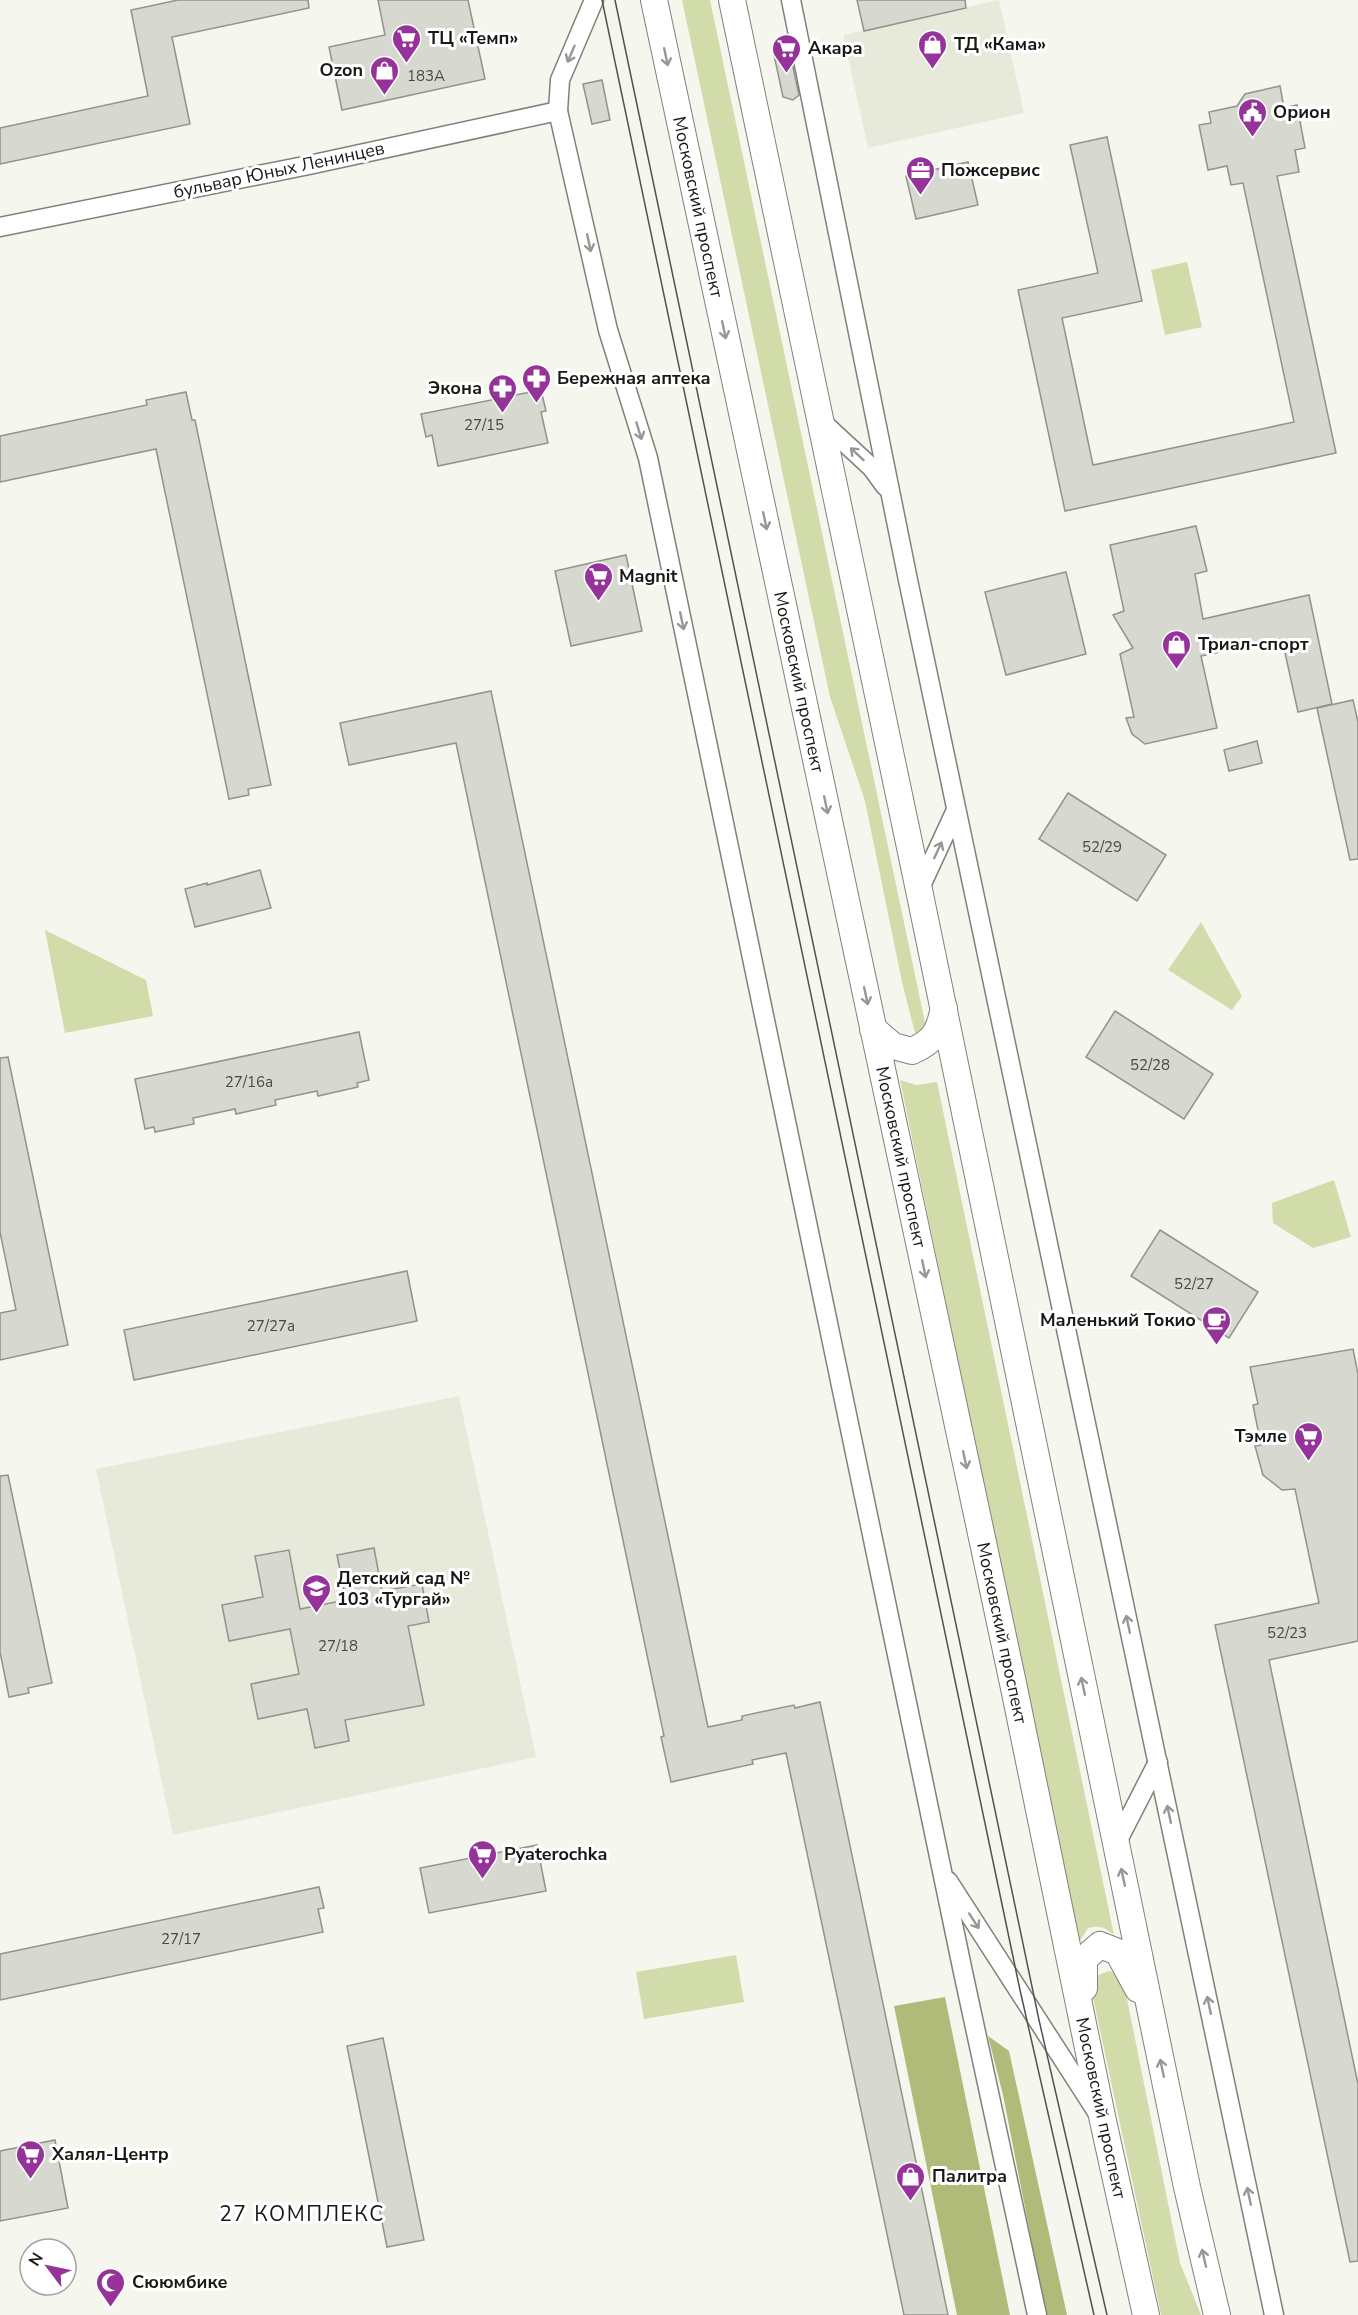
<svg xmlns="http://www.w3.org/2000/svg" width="1358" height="2315" font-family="'Nunito Sans',sans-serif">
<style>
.built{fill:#e7eada}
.green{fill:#d2dbaa}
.forest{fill:#b0bb79}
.building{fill:#d7d9d0;stroke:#92938b;stroke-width:1.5}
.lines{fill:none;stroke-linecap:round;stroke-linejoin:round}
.street-casing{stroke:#80827a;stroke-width:21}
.secondary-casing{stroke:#80827a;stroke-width:28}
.street{stroke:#fff;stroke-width:18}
.secondary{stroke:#fff;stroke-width:26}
.tram{stroke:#51524d;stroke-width:1.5}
.oneway{stroke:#979896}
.labels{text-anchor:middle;stroke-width:6;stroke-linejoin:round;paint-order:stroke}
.number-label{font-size:15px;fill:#484944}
.poi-label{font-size:18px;font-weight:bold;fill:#181916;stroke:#fff;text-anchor:start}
.street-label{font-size:18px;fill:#181916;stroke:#fff}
.quarter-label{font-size:21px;letter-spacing:1.5px;fill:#181916;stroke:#fff}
</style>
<rect width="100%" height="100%" fill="#f5f7ee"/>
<g class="built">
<path d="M 999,0 L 1024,113 L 868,148 L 843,35 Z"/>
<path d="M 459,1396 L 536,1757 L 173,1835 L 96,1469 Z"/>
</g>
<g class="green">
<path d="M 682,0 L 710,0 L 927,1032 L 920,1038 L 915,1033 L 902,982 L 865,801 L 830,697 Z"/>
<path d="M 1187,262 L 1202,327 L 1165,335 L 1151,270 Z"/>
<path d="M 1201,922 L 1242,996 L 1232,1010 L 1168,970 Z"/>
<path d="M 45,930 L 146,980 L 153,1016 L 65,1033 Z"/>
<path d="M 900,1080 L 916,1085 L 937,1082 L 1114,1935 C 1105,1927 1100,1925 1088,1928 L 1078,1944 Z"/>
<path d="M 1334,1180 L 1351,1237 L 1313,1248 L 1273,1223 L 1272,1203 Z"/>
<path d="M 736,1955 L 744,2002 L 644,2019 L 636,1972 Z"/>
<path d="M 1109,1971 L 1117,1973 L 1123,1979 L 1180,2263 L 1201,2315 L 1161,2315 L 1091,1988 C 1094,1977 1098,1974 1109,1971 Z"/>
</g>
<g class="forest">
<path d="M 945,1997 L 1010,2315 L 957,2315 L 894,2006 Z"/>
<path d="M 988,2036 L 1009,2051 L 1067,2315 L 1046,2315 L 1003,2095 Z"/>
</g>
<g class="building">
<path d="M 178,0 L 308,0 L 309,8 L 172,37 L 190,124 L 0,164 L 0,128 L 148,96 L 131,10 Z"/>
<path d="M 378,0 L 468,0 L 485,79 L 342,110 L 329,47 L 385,35 Z"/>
<path d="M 857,0 L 965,0 L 966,8 L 864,31 Z"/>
<path d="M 790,53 L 799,95 L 793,100 L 783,97 L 774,55 Z"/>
<path d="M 602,80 L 610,120 L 592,124 L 583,84 Z"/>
<path d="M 1280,86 L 1284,108 L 1297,105 L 1305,148 L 1295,150 L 1299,172 L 1277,176 L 1336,453 L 1065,511 L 1018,290 L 1098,273 L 1070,145 L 1107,137 L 1142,301 L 1062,318 L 1093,465 L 1294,422 L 1243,183 L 1231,185 L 1227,166 L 1208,170 L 1199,125 L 1211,123 L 1209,112 L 1237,106 L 1245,94 Z"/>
<path d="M 968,162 L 978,205 L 916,219 L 906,176 Z"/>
<path d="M 541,390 L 546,411 L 541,412 L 548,443 L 438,466 L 432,435 L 426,437 L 421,414 Z"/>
<path d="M 186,392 L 192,420 L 195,420 L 271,785 L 248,789 L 249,795 L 229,799 L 156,449 L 0,482 L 0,436 L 147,405 L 146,400 Z"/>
<path d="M 1196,526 L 1207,571 L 1195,574 L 1203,619 L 1309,595 L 1332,704 L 1298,712 L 1282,639 L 1201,656 L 1217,728 L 1145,744 L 1132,734 L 1126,718 L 1134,717 L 1120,654 L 1133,648 L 1113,615 L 1124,611 L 1110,545 Z"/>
<path d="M 626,555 L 642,631 L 571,646 L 555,571 Z"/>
<path d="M 1066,572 L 1086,654 L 1006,675 L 985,592 Z"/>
<path d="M 491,691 L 708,1727 L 742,1720 L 742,1716 L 794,1705 L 795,1708 L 820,1702 L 948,2315 L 904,2315 L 786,1753 L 752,1760 L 753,1764 L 671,1782 L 661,1737 L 664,1736 L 456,743 L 349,765 L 340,723 Z"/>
<path d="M 1353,700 L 1358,722 L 1358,859 L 1350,860 L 1317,708 Z"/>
<path d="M 1257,741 L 1262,763 L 1229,771 L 1224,750 Z"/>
<path d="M 1068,793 L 1166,855 L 1137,901 L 1039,839 Z"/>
<path d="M 260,870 L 271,908 L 195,927 L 185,889 L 207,883 L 207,885 Z"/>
<path d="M 1115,1011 L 1213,1074 L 1184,1119 L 1086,1057 Z"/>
<path d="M 359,1032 L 369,1080 L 357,1083 L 358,1087 L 318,1096 L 317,1091 L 275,1100 L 276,1105 L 236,1114 L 235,1109 L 193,1118 L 194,1124 L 155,1132 L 154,1127 L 145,1129 L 135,1079 Z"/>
<path d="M 8,1057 L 68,1345 L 0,1360 L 0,1313 L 16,1310 L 0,1232 L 0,1058 Z"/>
<path d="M 1160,1230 L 1258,1292 L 1229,1338 L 1131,1276 Z"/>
<path d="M 407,1271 L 417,1321 L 134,1380 L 124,1330 Z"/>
<path d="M 1353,1349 L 1358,1374 L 1358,1641 L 1269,1660 L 1358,2084 L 1358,2261 L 1350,2262 L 1215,1625 L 1319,1603 L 1295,1489 L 1282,1490 L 1263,1475 L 1255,1446 L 1261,1445 L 1253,1405 L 1258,1404 L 1250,1367 Z"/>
<path d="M 8,1475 L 52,1683 L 28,1688 L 29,1693 L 9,1697 L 0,1652 L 0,1476 Z"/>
<path d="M 374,1548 L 382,1591 L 422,1584 L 429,1622 L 408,1626 L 424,1705 L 345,1720 L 349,1741 L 315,1748 L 307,1709 L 258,1719 L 251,1684 L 299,1674 L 290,1629 L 229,1641 L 222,1605 L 263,1597 L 255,1556 L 289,1550 L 300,1609 L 346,1600 L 337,1555 Z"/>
<path d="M 537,1845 L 546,1891 L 429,1913 L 420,1868 Z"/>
<path d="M 319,1887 L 324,1908 L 318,1909 L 323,1932 L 0,2000 L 0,1954 Z"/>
<path d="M 383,2038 L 424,2240 L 387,2247 L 347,2046 Z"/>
<path d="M 55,2140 L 68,2208 L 0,2221 L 0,2151 Z"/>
</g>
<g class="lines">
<defs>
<g id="street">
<path d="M 594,0 L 560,80 L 558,111 L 608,330 L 648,458 L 963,1972 L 1037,2315"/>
<path d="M 791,0 L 908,580 L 1274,2315"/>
<path d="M 0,227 L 309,165 L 558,111"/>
<path d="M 819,419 L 872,468 L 885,486"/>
<path d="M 919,890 L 956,810"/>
<path d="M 1116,1844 L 1158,1762"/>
<path d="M 948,1881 L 1097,2112"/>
</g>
<g id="secondary">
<path d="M 654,0 L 1014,1688 L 1103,2121 L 1146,2315"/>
<path d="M 732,0 L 919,890 L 1187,2187 L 1217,2315"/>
<path d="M 873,1029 L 893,1046 L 912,1051 C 935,1041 939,1031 944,1008"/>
<path d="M 1084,1988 L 1084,1959 L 1100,1945 L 1118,1952 L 1138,1989"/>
</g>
</defs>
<use href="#street" class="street-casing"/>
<use href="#secondary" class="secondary-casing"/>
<use href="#street" class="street"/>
<use href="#secondary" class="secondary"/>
<g class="tram">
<path d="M 602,0 L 1020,1990 L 1094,2315"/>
<path d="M 615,0 L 1039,2020 L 1107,2315"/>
</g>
</g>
<defs><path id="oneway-shaft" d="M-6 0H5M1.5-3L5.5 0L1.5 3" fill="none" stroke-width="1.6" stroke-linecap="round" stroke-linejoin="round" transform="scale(1.5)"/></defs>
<g class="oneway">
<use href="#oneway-shaft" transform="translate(571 54) rotate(113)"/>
<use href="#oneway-shaft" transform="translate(666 57) rotate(78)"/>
<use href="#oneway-shaft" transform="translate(589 243) rotate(78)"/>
<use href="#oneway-shaft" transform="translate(724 330) rotate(78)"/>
<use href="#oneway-shaft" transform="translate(639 431) rotate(73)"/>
<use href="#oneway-shaft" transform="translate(857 454) rotate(-137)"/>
<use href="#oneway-shaft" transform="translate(765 521) rotate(78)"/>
<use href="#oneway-shaft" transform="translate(682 621) rotate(78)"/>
<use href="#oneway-shaft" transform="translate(826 805) rotate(78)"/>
<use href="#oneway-shaft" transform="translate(938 850) rotate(-65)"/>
<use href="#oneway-shaft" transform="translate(866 996) rotate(78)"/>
<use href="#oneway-shaft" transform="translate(924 1269) rotate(78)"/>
<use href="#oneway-shaft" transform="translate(965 1460) rotate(78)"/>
<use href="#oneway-shaft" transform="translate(1128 1624) rotate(-102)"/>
<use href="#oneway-shaft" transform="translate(1083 1686) rotate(-102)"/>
<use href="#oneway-shaft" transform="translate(1169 1814) rotate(-102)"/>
<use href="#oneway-shaft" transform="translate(1123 1877) rotate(-102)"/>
<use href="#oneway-shaft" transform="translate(974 1921) rotate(57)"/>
<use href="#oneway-shaft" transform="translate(1209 2005) rotate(-102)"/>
<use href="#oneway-shaft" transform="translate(1162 2068) rotate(-102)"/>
<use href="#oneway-shaft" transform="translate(1249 2196) rotate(-102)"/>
<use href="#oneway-shaft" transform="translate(1204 2258) rotate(-103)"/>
</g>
<defs>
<symbol id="supermarket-pin" viewBox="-11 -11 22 30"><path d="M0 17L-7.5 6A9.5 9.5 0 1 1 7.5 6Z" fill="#96339a" stroke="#fff"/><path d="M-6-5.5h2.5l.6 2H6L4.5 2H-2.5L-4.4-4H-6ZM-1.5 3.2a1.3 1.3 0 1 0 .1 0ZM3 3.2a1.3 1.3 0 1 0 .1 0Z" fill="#fff"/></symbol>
<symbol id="shop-pin" viewBox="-11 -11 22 30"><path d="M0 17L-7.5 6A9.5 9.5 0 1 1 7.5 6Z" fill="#96339a" stroke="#fff"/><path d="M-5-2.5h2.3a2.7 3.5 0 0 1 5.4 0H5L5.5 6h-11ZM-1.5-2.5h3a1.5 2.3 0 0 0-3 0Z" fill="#fff"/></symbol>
<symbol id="civic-pin" viewBox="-11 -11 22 30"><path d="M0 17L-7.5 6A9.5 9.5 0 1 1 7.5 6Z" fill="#96339a" stroke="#fff"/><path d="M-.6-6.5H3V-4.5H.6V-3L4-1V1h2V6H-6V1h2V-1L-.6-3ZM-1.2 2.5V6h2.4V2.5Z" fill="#fff"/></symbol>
<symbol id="office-pin" viewBox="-11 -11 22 30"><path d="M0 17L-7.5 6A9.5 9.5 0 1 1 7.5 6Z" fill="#96339a" stroke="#fff"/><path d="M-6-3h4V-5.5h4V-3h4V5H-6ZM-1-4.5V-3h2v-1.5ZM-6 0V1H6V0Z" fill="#fff"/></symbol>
<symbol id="pharmacy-pin" viewBox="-11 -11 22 30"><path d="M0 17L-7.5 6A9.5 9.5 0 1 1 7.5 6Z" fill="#96339a" stroke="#fff"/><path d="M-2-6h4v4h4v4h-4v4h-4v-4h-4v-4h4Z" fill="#fff"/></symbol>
<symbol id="cafe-pin" viewBox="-11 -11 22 30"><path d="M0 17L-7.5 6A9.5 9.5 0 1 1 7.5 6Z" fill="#96339a" stroke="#fff"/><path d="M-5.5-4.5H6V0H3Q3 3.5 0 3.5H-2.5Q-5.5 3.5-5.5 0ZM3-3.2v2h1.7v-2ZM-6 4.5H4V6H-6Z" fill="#fff"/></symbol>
<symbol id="school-pin" viewBox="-11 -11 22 30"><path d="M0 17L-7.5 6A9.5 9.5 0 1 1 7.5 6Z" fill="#96339a" stroke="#fff"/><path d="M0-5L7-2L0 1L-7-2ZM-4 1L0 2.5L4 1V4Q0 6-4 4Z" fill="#fff"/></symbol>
<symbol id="mosque-pin" viewBox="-11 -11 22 30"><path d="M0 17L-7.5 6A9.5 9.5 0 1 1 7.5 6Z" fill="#96339a" stroke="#fff"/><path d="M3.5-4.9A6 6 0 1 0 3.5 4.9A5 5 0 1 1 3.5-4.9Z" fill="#fff"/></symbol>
</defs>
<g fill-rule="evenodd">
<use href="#supermarket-pin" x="390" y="22" width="33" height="45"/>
<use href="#shop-pin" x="916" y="28" width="33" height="45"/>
<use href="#supermarket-pin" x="770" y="32" width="33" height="45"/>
<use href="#shop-pin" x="368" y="54" width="33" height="45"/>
<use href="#civic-pin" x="1236" y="96" width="33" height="45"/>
<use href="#office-pin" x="904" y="154" width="33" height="45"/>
<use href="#pharmacy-pin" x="520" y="362" width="33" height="45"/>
<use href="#pharmacy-pin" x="486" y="372" width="33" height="45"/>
<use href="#supermarket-pin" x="582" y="560" width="33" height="45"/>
<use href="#shop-pin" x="1160" y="628" width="33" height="45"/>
<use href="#cafe-pin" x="1200" y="1304" width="33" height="45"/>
<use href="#supermarket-pin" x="1292" y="1420" width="33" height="45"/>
<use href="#school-pin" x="300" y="1572" width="33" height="45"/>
<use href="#supermarket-pin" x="466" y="1838" width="33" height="45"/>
<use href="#supermarket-pin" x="14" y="2138" width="33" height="45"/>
<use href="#shop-pin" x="894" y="2160" width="33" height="45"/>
<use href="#mosque-pin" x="94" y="2266" width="33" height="45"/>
</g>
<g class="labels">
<g class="number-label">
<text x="426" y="81">183А</text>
<text x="484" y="430">27/15</text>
<text x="1102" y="852">52/29</text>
<text x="1150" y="1070">52/28</text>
<text x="249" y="1087">27/16а</text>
<text x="1194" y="1289">52/27</text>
<text x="271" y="1331">27/27а</text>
<text x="1287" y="1638">52/23</text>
<text x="338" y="1651">27/18</text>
<text x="181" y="1944">27/17</text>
</g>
<g class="poi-label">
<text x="428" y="44">ТЦ «Темп»</text>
<text x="954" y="50">ТД «Кама»</text>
<text x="808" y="54">Акара</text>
<text x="363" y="76" text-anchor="end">Ozon</text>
<text x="1273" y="118">Орион</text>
<text x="941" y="176">Пожсервис</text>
<text x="557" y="384">Бережная аптека</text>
<text x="482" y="394" text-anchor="end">Экона</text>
<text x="619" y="582">Magnit</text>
<text x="1198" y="650">Триал-спорт</text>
<text x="1196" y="1326" text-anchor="end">Маленький Токио</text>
<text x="1287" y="1442" text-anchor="end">Тэмле</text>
<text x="337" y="1584">Детский сад №<tspan x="337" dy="21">103 «Тургай»</tspan></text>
<text x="504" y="1860">Pyaterochka</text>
<text x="52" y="2160">Халял-Центр</text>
<text x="932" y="2182">Палитра</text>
<text x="132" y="2288">Сююмбике</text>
</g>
<g class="street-label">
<text transform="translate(279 170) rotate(-12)" y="6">бульвар Юных Ленинцев</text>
<text transform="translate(698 207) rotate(78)" y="6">Московский проспект</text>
<text transform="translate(799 682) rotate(78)" y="6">Московский проспект</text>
<text transform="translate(901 1157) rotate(78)" y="6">Московский проспект</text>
<text transform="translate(1002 1633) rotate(78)" y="6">Московский проспект</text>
<text transform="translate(1101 2108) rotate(78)" y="6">Московский проспект</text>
</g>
<g class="quarter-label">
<text x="302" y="2221">27 КОМПЛЕКС</text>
</g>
</g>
<g transform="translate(48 2267) rotate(302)"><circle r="28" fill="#ffffff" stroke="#a3a3a2" stroke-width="1.5"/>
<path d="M0-4.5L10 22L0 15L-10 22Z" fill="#96339a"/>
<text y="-9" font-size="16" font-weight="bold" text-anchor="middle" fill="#181916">N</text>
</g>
</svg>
